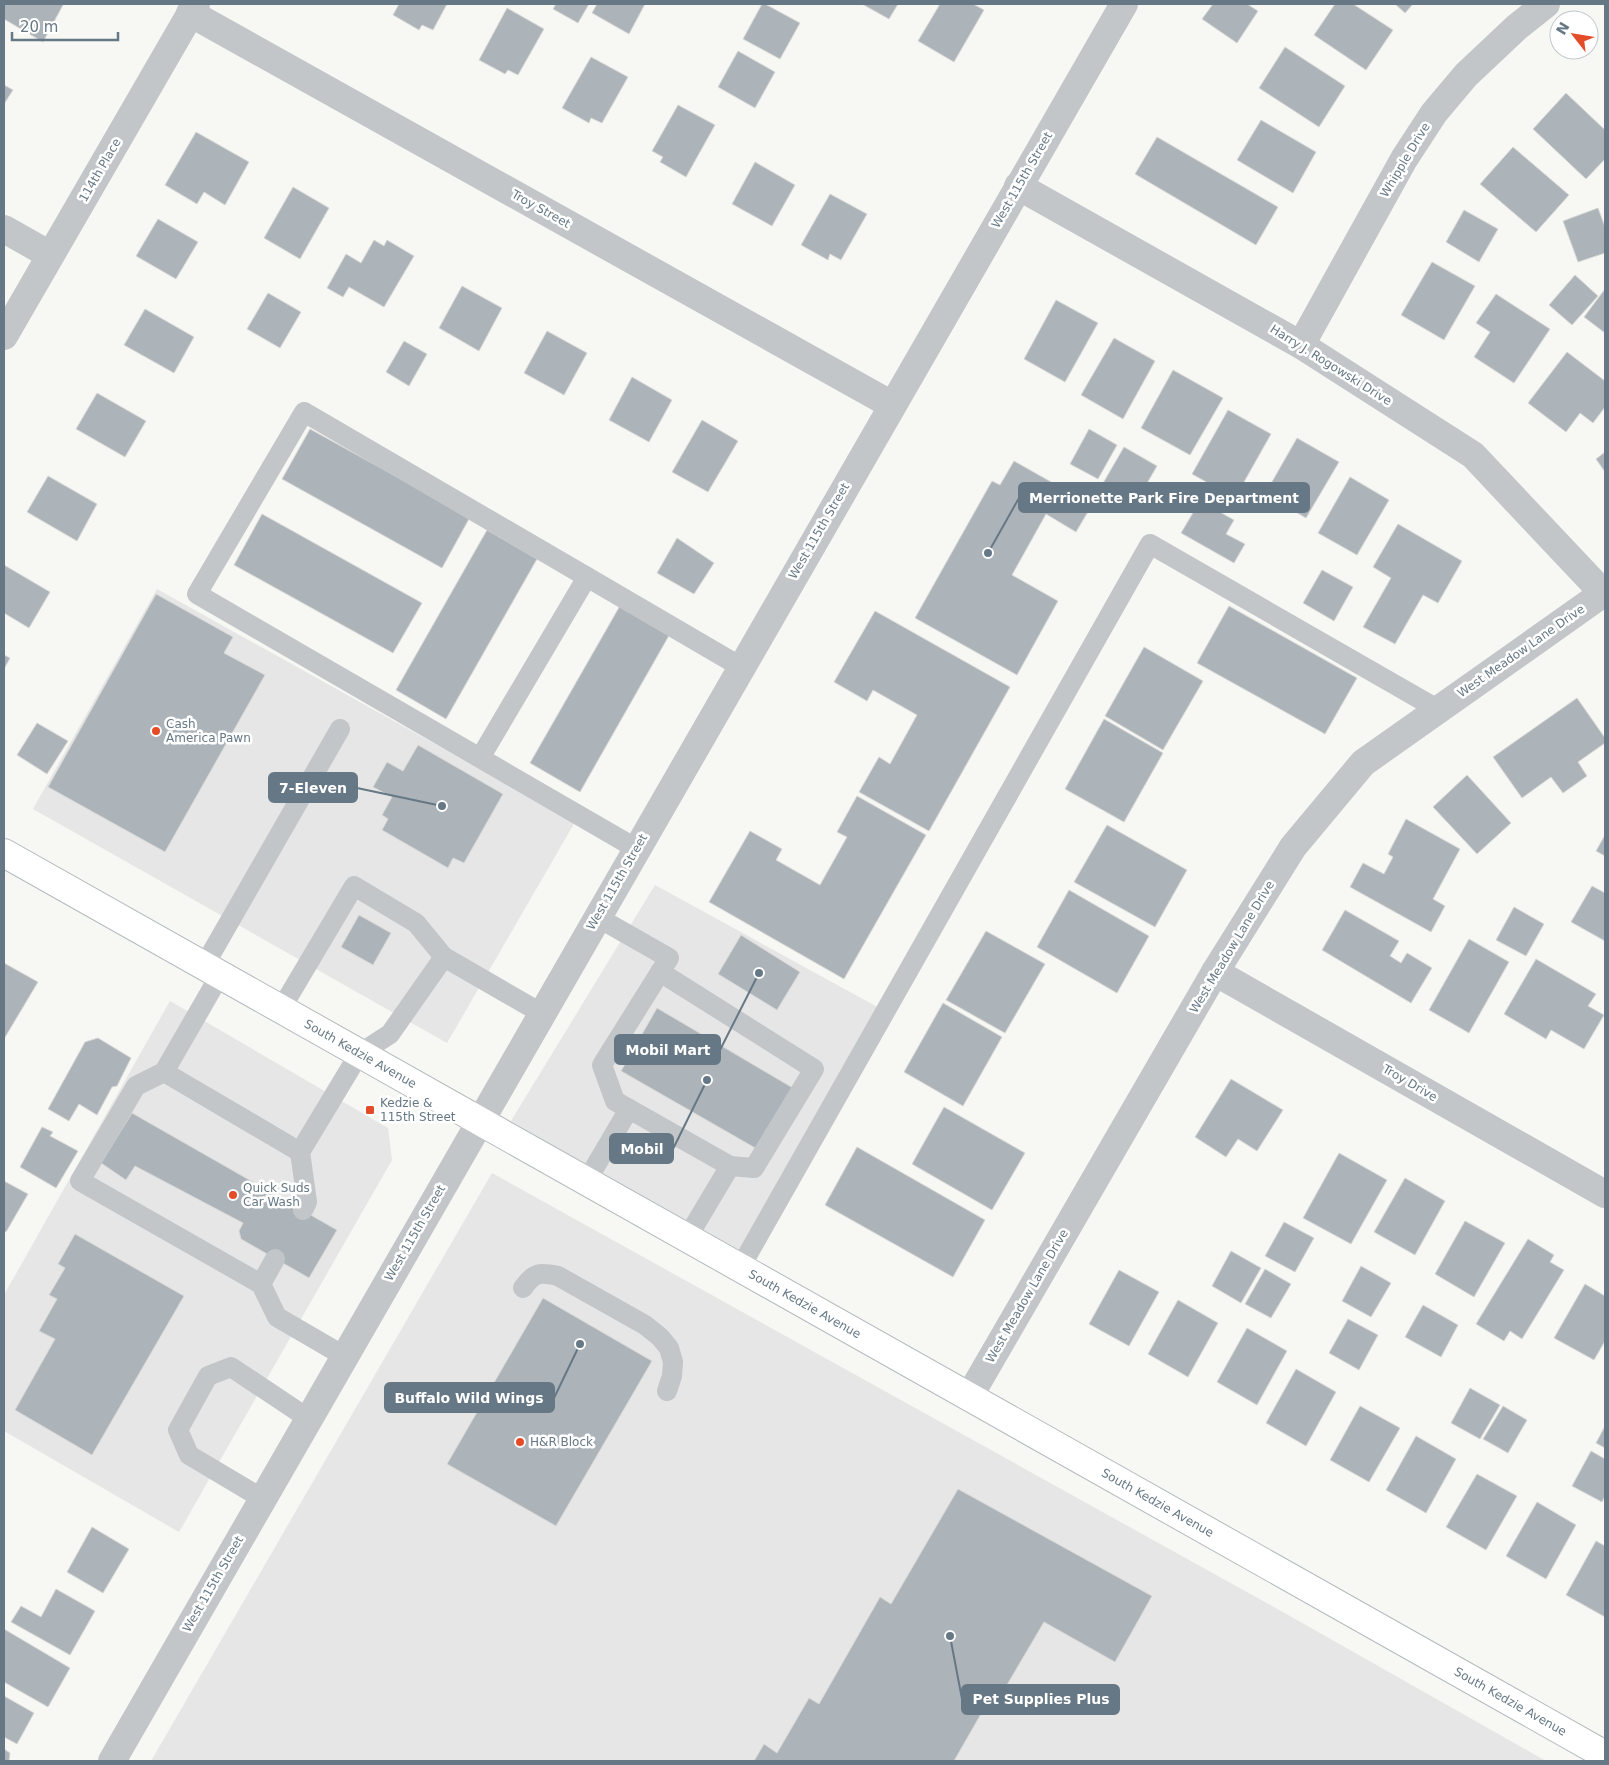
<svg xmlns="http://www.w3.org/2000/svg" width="1609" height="1765" font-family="'DejaVu Sans',sans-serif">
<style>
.built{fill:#e5e6e5}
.building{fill:#acb3b9;stroke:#d8d8d6}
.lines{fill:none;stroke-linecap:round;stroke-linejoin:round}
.secondary-casing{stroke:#b4babe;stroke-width:30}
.service{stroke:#c2c6c9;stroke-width:20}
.minor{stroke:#c2c6c9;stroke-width:28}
.tertiary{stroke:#c2c6c9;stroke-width:28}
.secondary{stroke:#fff;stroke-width:28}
.poi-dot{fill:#e44b27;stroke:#fff;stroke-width:2}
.labels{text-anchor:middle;stroke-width:5;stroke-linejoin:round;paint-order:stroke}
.street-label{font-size:12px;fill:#667885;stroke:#fff}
.poi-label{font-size:12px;fill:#667885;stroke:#fff;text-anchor:start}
.leader{fill:none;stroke:#667885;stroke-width:2}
.callout-dot{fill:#667885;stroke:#fff;stroke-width:2}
.callout{fill:#667885;stroke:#667885;stroke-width:2}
.callout-label{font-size:14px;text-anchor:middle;font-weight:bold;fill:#fff}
</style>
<rect width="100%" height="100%" fill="#f7f7f4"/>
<g class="built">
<path d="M 157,589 L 575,822 L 447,1043 L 33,809 Z"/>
<path d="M 655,885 L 892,1015 L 752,1263 L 511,1121 Z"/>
<path d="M 170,1001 L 388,1128 L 392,1160 L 179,1532 L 4,1431 L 4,1295 Z"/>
<path d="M 492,1173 L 1297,1620 L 1546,1761 L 151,1761 Z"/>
</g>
<g class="building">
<path d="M 4,4 L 61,4 L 63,5 L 43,42 L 4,19 Z"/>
<path d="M 399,4 L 447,4 L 433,30 L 422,25 L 419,30 L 393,15 Z"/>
<path d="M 556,4 L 589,4 L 578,23 L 553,9 Z"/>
<path d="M 597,4 L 645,4 L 629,34 L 592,13 Z"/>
<path d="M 762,4 L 765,4 L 800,23 L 780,59 L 743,39 Z"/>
<path d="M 862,4 L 898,4 L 889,19 Z"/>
<path d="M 940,4 L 973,4 L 984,10 L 954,62 L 918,41 Z"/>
<path d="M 1213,4 L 1247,4 L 1258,11 L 1237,43 L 1202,19 Z"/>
<path d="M 1335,4 L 1353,4 L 1393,30 L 1366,70 L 1314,35 Z"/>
<path d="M 1395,4 L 1413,4 L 1405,13 Z"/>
<path d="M 507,8 L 544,29 L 518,75 L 508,70 L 505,74 L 479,60 Z"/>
<path d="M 1285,47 L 1345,86 L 1319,127 L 1259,88 Z"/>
<path d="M 738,51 L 775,72 L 755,108 L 718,87 Z"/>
<path d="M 591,57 L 628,77 L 602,123 L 591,118 L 589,123 L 562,108 Z"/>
<path d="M 4,85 L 13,90 L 4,104 Z"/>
<path d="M 1566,93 L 1605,130 L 1605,159 L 1586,179 L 1533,129 Z"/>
<path d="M 678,105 L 715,125 L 686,177 L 660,162 L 663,157 L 652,151 Z"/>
<path d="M 1261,120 L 1316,152 L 1293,193 L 1237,160 Z"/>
<path d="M 196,132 L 249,162 L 225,205 L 204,192 L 197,204 L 165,185 Z"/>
<path d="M 1157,137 L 1278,207 L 1256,245 L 1135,174 Z"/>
<path d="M 1513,147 L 1569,195 L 1536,232 L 1480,184 Z"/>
<path d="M 755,162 L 795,185 L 772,226 L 732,204 Z"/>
<path d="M 293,187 L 329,208 L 300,259 L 264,238 Z"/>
<path d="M 830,194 L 867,214 L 841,260 L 830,254 L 828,260 L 801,245 Z"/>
<path d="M 1598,208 L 1605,227 L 1605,253 L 1578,262 L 1563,221 Z"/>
<path d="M 1464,210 L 1498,229 L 1479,262 L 1446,242 Z"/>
<path d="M 158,219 L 198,242 L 176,279 L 136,256 Z"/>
<path d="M 374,240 L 384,246 L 387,240 L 414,256 L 384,307 L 349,287 L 343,297 L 327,288 L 346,254 L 361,263 Z"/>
<path d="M 1432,262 L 1475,286 L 1444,340 L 1401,315 Z"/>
<path d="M 1575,275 L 1598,296 L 1572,325 L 1549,305 Z"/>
<path d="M 462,286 L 502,308 L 479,351 L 439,328 Z"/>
<path d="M 1605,289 L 1605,333 L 1584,317 Z"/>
<path d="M 268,293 L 301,312 L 280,348 L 247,329 Z"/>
<path d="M 1496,294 L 1550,329 L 1514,383 L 1474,357 L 1490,332 L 1476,323 Z"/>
<path d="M 1056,300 L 1098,323 L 1065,382 L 1024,359 Z"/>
<path d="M 145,309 L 194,337 L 174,373 L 124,345 Z"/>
<path d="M 547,331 L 587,353 L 564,395 L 524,373 Z"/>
<path d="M 1114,338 L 1155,361 L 1123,419 L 1081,395 Z"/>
<path d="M 404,341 L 427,354 L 409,386 L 386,372 Z"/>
<path d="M 1567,352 L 1605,381 L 1605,407 L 1593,423 L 1580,413 L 1566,432 L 1528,403 Z"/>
<path d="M 1173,370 L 1223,398 L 1190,455 L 1141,428 Z"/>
<path d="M 632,377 L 672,400 L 649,442 L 609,420 Z"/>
<path d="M 97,393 L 146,421 L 125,457 L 76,429 Z"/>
<path d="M 1228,410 L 1271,434 L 1235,498 L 1192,474 Z"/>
<path d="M 702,420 L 738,441 L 708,492 L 672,472 Z"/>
<path d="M 310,429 L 470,517 L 442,568 L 282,479 Z"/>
<path d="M 1089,429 L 1117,445 L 1098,479 L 1070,464 Z"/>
<path d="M 1297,438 L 1339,462 L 1306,518 L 1265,494 Z"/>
<path d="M 1124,447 L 1157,466 L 1135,504 L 1102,485 Z"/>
<path d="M 1605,452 L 1605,472 L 1596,459 Z"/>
<path d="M 1014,461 L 1092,505 L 1076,532 L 1046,514 L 1012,575 L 1058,601 L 1017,675 L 915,618 L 992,481 L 1000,485 Z"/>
<path d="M 48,476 L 97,504 L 77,541 L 27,512 Z"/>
<path d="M 1350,477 L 1389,500 L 1357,555 L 1318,533 Z"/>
<path d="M 1200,501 L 1234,520 L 1226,534 L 1245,544 L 1234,563 L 1181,533 Z"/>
<path d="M 262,514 L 422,603 L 393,653 L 234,565 Z"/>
<path d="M 1398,524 L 1462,561 L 1438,603 L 1423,595 L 1395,644 L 1363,627 L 1391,578 L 1373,567 Z"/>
<path d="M 487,530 L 537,559 L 446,719 L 396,690 Z"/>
<path d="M 677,538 L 714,563 L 694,594 L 657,573 Z"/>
<path d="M 4,565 L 50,592 L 29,628 L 4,613 Z"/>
<path d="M 1322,570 L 1353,587 L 1334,621 L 1303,603 Z"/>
<path d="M 156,594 L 233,637 L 224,653 L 265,675 L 165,852 L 48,787 Z"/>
<path d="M 621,604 L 671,632 L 580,792 L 530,763 Z"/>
<path d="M 1229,606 L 1357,678 L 1325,734 L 1197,663 Z"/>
<path d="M 875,611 L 1010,687 L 929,831 L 859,792 L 879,757 L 890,764 L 917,715 L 873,690 L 867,701 L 834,682 Z"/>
<path d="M 1144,647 L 1203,681 L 1163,750 L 1105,716 Z"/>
<path d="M 4,655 L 10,658 L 4,669 Z"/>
<path d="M 1577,698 L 1605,738 L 1605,743 L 1578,762 L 1587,776 L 1563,793 L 1551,777 L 1522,798 L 1493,757 Z"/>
<path d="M 1104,719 L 1163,753 L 1124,822 L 1065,789 Z"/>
<path d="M 37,723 L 68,741 L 47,774 L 17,755 Z"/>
<path d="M 418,745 L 503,794 L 464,863 L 453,858 L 448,868 L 382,830 L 388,819 L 382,815 L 392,797 L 373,787 L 387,762 L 403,771 Z"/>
<path d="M 1467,775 L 1511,823 L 1477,854 L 1433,807 Z"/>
<path d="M 857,796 L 926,835 L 844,979 L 709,902 L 750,831 L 782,849 L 776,860 L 820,885 L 847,837 L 837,832 Z"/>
<path d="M 1406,819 L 1460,849 L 1433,899 L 1445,906 L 1431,932 L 1350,887 L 1363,863 L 1384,874 L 1393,857 L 1388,854 Z"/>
<path d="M 1107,825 L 1187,870 L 1155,927 L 1074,882 Z"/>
<path d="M 1605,835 L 1605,856 L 1596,851 Z"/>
<path d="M 1592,886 L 1605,893 L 1605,941 L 1571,922 Z"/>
<path d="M 1069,890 L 1149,936 L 1117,993 L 1037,947 Z"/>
<path d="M 1514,907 L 1544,924 L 1526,956 L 1496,940 Z"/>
<path d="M 1345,910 L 1399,941 L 1390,956 L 1401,963 L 1407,953 L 1432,968 L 1411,1003 L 1322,950 Z"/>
<path d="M 359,915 L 391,933 L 373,965 L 341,947 Z"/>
<path d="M 986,931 L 1045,964 L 1005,1033 L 946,1000 Z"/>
<path d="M 741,935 L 800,972 L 777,1010 L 718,974 Z"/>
<path d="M 1469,939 L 1509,962 L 1469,1033 L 1429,1010 Z"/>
<path d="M 1536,959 L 1596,994 L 1588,1006 L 1604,1015 L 1584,1049 L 1551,1030 L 1546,1039 L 1504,1014 Z"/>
<path d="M 4,963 L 38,982 L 4,1039 Z"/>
<path d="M 943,1003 L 1002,1037 L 963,1106 L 904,1072 Z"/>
<path d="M 657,1008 L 793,1088 L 757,1149 L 621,1071 Z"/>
<path d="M 98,1038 L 131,1058 L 117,1086 L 112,1087 L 97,1115 L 79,1104 L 69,1121 L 48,1109 L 85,1042 Z"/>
<path d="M 1231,1079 L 1283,1110 L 1257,1151 L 1238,1139 L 1226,1157 L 1195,1137 Z"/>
<path d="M 944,1107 L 1025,1153 L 992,1210 L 912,1164 Z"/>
<path d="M 132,1113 L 337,1230 L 309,1278 L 241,1239 L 239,1231 L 243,1223 L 135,1166 L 126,1180 L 101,1163 Z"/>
<path d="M 42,1127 L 53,1132 L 50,1136 L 78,1151 L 56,1188 L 20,1167 Z"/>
<path d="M 857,1147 L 985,1220 L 953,1277 L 825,1205 Z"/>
<path d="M 1339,1153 L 1387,1180 L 1351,1244 L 1303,1218 Z"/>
<path d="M 1405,1178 L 1445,1201 L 1415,1255 L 1374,1232 Z"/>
<path d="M 4,1181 L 28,1194 L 6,1232 L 4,1231 Z"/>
<path d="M 1465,1221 L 1505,1243 L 1474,1297 L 1435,1274 Z"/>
<path d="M 1284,1222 L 1314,1238 L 1295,1272 L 1265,1256 Z"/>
<path d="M 75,1234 L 184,1296 L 92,1455 L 15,1410 L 55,1339 L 39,1331 L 57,1299 L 49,1295 L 65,1268 L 58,1264 Z"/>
<path d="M 1528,1239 L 1554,1255 L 1550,1262 L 1564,1270 L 1522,1339 L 1510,1331 L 1504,1341 L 1476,1324 Z"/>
<path d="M 1231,1251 L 1261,1268 L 1241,1303 L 1212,1286 Z"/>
<path d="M 1361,1266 L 1391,1283 L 1371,1317 L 1342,1301 Z"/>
<path d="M 1265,1269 L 1291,1284 L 1271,1318 L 1245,1304 Z"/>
<path d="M 1119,1270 L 1159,1292 L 1129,1346 L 1089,1324 Z"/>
<path d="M 1585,1284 L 1605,1296 L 1605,1341 L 1594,1360 L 1554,1338 Z"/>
<path d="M 543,1298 L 652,1361 L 556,1526 L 447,1464 Z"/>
<path d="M 1178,1300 L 1218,1323 L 1188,1377 L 1148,1354 Z"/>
<path d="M 1423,1305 L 1458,1325 L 1441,1357 L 1405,1337 Z"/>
<path d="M 1348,1319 L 1378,1335 L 1359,1370 L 1329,1353 Z"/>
<path d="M 1247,1328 L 1287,1351 L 1257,1405 L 1217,1382 Z"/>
<path d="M 1296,1369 L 1336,1392 L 1306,1446 L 1266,1423 Z"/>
<path d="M 1470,1388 L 1500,1405 L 1480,1439 L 1451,1423 Z"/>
<path d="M 1360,1406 L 1400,1428 L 1369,1482 L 1330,1460 Z"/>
<path d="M 1503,1406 L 1527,1420 L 1508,1453 L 1483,1439 Z"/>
<path d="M 1605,1426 L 1605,1448 L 1596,1443 Z"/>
<path d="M 1416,1436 L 1456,1459 L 1426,1513 L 1386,1490 Z"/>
<path d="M 1591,1451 L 1605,1459 L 1605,1496 L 1602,1502 L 1572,1486 Z"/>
<path d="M 1477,1474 L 1517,1496 L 1486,1550 L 1446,1527 Z"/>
<path d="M 958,1489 L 1152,1596 L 1115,1662 L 1044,1622 L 1004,1690 L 997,1686 L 954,1761 L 754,1761 L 764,1744 L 777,1753 L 809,1698 L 819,1704 L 880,1597 L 891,1604 Z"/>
<path d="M 1537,1502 L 1576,1525 L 1546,1579 L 1506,1556 Z"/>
<path d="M 92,1527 L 129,1549 L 103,1593 L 67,1572 Z"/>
<path d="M 1596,1541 L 1605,1546 L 1605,1617 L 1566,1595 Z"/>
<path d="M 56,1589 L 95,1611 L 70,1655 L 11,1622 L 21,1606 L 41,1617 Z"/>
<path d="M 4,1629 L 70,1668 L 48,1707 L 4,1682 Z"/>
<path d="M 4,1696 L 34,1713 L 17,1744 L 4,1737 Z"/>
<path d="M 4,1749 L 10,1753 L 9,1761 L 4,1761 Z"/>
</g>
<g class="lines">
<defs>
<g id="secondary">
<path id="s1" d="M 4,853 L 1605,1755"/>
</g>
</defs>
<use href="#secondary" class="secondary-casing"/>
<g class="service">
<path d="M 587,577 L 741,667"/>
<path d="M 480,758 L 587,577 L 304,412 L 197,594 C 344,679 491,764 637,849"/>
<path d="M 597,917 L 669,958 L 602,1065 L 615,1101 L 730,1166 L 687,1238"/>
<path d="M 204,966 L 340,729"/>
<path d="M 660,972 L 814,1069 L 754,1168 L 730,1166"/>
<path d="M 220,975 L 164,1072 L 136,1086 L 80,1181 L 261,1284 L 277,1317 L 344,1356"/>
<path d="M 281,1009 L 354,886 L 416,923 L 444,957 L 541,1013"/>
<path d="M 164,1072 L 300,1152"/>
<path d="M 586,1182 L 629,1109"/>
<path d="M 303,1210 L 307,1202 L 300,1152 L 359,1054 L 390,1034 L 444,957"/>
<path d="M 740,1268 L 1150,544 L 1439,710"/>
<path d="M 261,1284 L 275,1259"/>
<path d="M 523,1288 C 534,1272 540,1272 558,1276 L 645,1325 L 660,1337 L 669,1348 L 673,1362 L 672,1376 L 667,1391"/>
<path d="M 263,1499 L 189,1455 L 178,1430 L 208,1376 L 231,1367 L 309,1419"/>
</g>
<g class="minor">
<path d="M 190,13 L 892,405"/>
<path d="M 1018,186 L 1301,345 L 1473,455 L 1605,595"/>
<path d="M 4,229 L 50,255"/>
<path d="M 4,336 L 196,4"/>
<path d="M 1301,345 L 1404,159 L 1434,113 L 1466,75 L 1517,27 L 1546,4"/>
<path d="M 1215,972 L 1605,1194"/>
<path d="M 969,1397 L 1215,972 L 1293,847 L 1363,763 L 1605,592"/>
</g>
<path class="tertiary" d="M 112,1761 L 1124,4"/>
<use href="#secondary" class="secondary"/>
</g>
<g class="poi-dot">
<circle cx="156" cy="731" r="5"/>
<rect x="365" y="1105" width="10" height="10" rx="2.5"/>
<circle cx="233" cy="1195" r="5"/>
<circle cx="520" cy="1442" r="5"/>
</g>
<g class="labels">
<g class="street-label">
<text transform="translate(1405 160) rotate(-59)" y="4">Whipple Drive</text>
<text transform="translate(100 170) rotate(-60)" y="4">114th Place</text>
<text transform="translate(1022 180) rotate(-60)" y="4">West 115th Street</text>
<text transform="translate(541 209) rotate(29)" y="4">Troy Street</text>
<text transform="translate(1331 365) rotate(32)" y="4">Harry J. Rogowski Drive</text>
<text transform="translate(819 531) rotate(-60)" y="4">West 115th Street</text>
<text transform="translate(1521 651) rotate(-35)" y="4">West Meadow Lane Drive</text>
<text transform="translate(617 882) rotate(-60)" y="4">West 115th Street</text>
<text transform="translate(1232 947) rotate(-59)" y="4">West Meadow Lane Drive</text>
<text dy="4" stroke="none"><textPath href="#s1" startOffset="409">South Kedzie Avenue</textPath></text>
<text transform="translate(1410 1083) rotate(30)" y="4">Troy Drive</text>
<text transform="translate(415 1233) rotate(-60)" y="4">West 115th Street</text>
<text transform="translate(1027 1296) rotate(-60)" y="4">West Meadow Lane Drive</text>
<text dy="4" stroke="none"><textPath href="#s1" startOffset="919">South Kedzie Avenue</textPath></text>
<text dy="4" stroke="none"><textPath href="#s1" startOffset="1324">South Kedzie Avenue</textPath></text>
<text transform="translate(213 1584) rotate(-60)" y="4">West 115th Street</text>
<text dy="4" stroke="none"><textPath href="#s1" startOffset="1729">South Kedzie Avenue</textPath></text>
</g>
<g class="poi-label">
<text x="166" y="728">Cash<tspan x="166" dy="14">America Pawn</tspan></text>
<text x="380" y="1107">Kedzie &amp;<tspan x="380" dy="14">115th Street</tspan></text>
<text x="243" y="1192">Quick Suds<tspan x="243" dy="14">Car Wash</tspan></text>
<text x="530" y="1446">H&amp;R Block</text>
</g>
</g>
<path class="leader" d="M988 553L1019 498M442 806L357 788M759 973L720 1050M707 1080L673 1149M580 1344L554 1398M950 1636L962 1699"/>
<g class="callout-dot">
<circle cx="988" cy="553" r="5"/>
<circle cx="442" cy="806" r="5"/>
<circle cx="759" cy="973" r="5"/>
<circle cx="707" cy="1080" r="5"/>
<circle cx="580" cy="1344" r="5"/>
<circle cx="950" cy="1636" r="5"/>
</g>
<g class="callout">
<rect x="1019" y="483" width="290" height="29" rx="5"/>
<rect x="269" y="773" width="88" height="29" rx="5"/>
<rect x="615" y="1035" width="105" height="29" rx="5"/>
<rect x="610" y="1134" width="63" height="29" rx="5"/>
<rect x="385" y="1383" width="169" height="29" rx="5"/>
<rect x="962" y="1685" width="157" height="29" rx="5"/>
</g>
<g class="callout-label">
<text x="1164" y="503">Merrionette Park Fire Department</text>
<text x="313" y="793">7-Eleven</text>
<text x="668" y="1055">Mobil Mart</text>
<text x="642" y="1154">Mobil</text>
<text x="469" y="1403">Buffalo Wild Wings</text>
<text x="1041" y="1704">Pet Supplies Plus</text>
</g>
<rect width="1609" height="1765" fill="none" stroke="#667885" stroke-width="10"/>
<g transform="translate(1574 35) rotate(301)"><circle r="24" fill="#ffffff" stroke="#c2c9ce"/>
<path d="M0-4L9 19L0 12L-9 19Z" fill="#e44b27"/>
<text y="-8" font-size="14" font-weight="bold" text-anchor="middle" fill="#667885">N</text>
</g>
<path d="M12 32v8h106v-8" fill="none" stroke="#667885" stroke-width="2.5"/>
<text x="20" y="32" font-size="15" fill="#667885" stroke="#ffffff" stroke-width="4" paint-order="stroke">20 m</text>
</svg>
